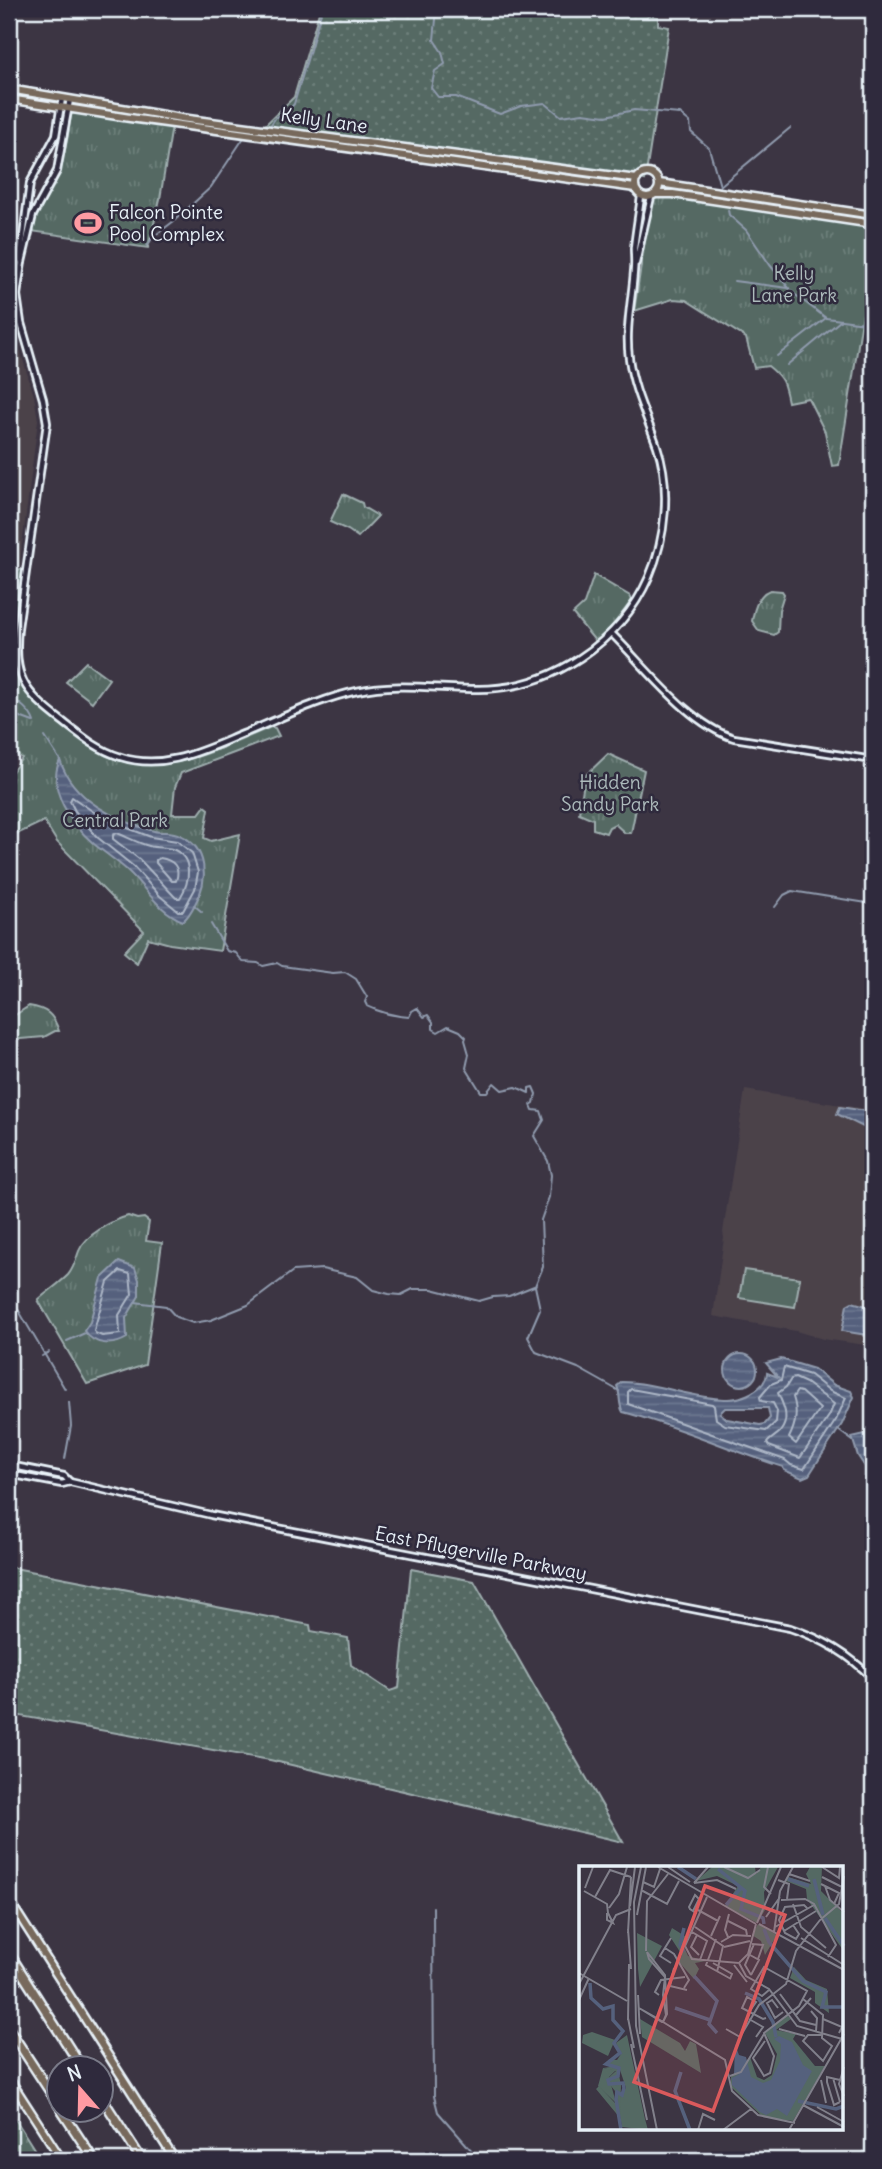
<svg xmlns="http://www.w3.org/2000/svg" width="882" height="2169" font-family="Delius,sans-serif">
<style>
.built{fill:#4b424a}
.grass{fill:url(#grass-dots);stroke:#9eadae;stroke-width:2}
.park{fill:url(#park-tufts);stroke:#9eadae;stroke-width:2}
.pitch{fill:#546963;stroke:#9eadae;stroke-width:2}
.water{fill:url(#water-rules);stroke:#909bae;stroke-width:2;fill-rule:evenodd}
.lines{fill:none;stroke-linecap:round;stroke-linejoin:round}
.shore{stroke:#adb7c7;stroke-width:2}
.stream{stroke:#909bae;stroke-width:2}
.minor-casing{stroke:#e8f1f8;stroke-width:10}
.major-casing{stroke:#e8f1f8;stroke-width:11}
.highway-casing{stroke:#e8f1f8;stroke-width:12}
.minor{stroke:#2f2a3d;stroke-width:4.5}
.major{stroke:#77695c;stroke-width:6}
.highway{stroke:#77695c;stroke-width:7}
.labels{text-anchor:middle;stroke-width:5;stroke-linejoin:round;paint-order:stroke}
.street-label{font-size:19px;fill:#e8f1f8;stroke:#2f2a3d}
.poi-label{font-size:19px;fill:#e8f1f8;stroke:#2f2a3d;text-anchor:start}
.park-label{font-size:19px;fill:#adbbbc;stroke:#2f2a3d}
.inset-river{fill:none;stroke:#55617d;stroke-width:3.5}
.inset-road{fill:none;stroke:#81808b;stroke-width:2}
.view{fill:#da5a5c;fill-opacity:0.15;stroke:#da5a5c;stroke-width:3.5}
.inset-edge{fill:none;stroke:#e8f1f8;stroke-width:3.5}
</style>
<defs>
<pattern id="grass-dots" width="8" height="8" patternUnits="userSpaceOnUse" patternTransform="scale(1.75)"><rect width="8" height="8" fill="#546963"/><path d="M2 2h.1M6 6h.1" fill="none" stroke="#6d7f7a" stroke-width="1.8" stroke-linecap="round"/></pattern>
<pattern id="park-tufts" width="24" height="20" patternUnits="userSpaceOnUse" patternTransform="scale(1.75)"><rect width="24" height="20" fill="#546963"/><path d="M3 7l-1-3M5 7V3M7 7l1-3M15 17l-1-3M17 17v-4M19 17l1-3" fill="none" stroke="#6d7f7a"/></pattern>
<pattern id="water-rules" width="6" height="5" patternUnits="userSpaceOnUse" patternTransform="scale(1.75)"><rect width="6" height="5" fill="#55617d"/><path d="M0 2.5h6" fill="none" stroke="#6d7890"/></pattern>
</defs>
<rect width="100%" height="100%" fill="#3c3543"/>
<filter id="ink" filterUnits="userSpaceOnUse"><feTurbulence type="fractalNoise" baseFrequency=".0143" numOctaves="2"/><feDisplacementMap in="SourceGraphic" scale="14" xChannelSelector="R" yChannelSelector="G"/><feConvolveMatrix kernelMatrix="1 2 1 2 8 2 1 2 1" color-interpolation-filters="sRGB"/></filter>
<g filter="url(#ink)">
<g class="built">
<path d="M 9,327 L 13,327 L 34,396 L 38,420 L 19,569 L 9,567 Z"/>
<path d="M 745,1090 L 873,1110 L 873,1346 L 823,1339 L 796,1331 L 713,1316 L 724,1238 L 723,1232 Z"/>
</g>
<g class="grass">
<path d="M 320,9 L 647,9 L 648,16 L 658,17 L 658,25 L 669,27 L 645,180 L 264,126 L 294,97 Z"/>
<path d="M 9,1567 L 310,1625 L 311,1631 L 348,1638 L 351,1665 L 390,1691 L 399,1688 L 411,1569 L 474,1581 L 623,1842 L 270,1760 L 9,1714 Z"/>
<path d="M 9,2109 L 41,2160 L 9,2160 Z"/>
</g>
<g class="park">
<path d="M 76,112 L 172,126 L 160,199 L 148,248 L 31,231 C 36,210 49,195 57,176 C 65,156 68,136 71,115 Z"/>
<path d="M 656,190 L 873,222 L 873,250 L 839,465 L 832,466 L 825,432 L 808,398 L 788,402 C 784,382 783,378 768,366 L 754,368 L 746,338 L 686,300 L 673,299 L 634,311 L 652,194 Z"/>
<path d="M 343,494 L 362,503 L 363,507 L 378,516 L 358,537 L 348,530 L 330,522 Z"/>
<path d="M 9,567 L 22,570 C 18,597 9,633 12,660 C 17,687 38,707 59,723 C 74,735 90,748 107,756 C 164,780 218,749 271,727 L 275,728 L 279,736 L 181,773 L 175,787 L 172,814 L 199,814 L 205,806 L 209,809 L 204,838 L 211,841 L 240,834 L 220,951 L 170,944 L 148,938 L 137,963 L 124,952 L 144,931 L 57,842 L 44,821 L 17,834 L 9,820 L 9,776 L 22,758 L 9,750 Z"/>
<path d="M 594,575 L 630,596 L 632,600 L 614,624 L 596,642 L 573,614 L 584,604 Z"/>
<path d="M 770,590 L 782,591 L 784,594 L 779,610 L 778,632 L 774,635 L 759,631 L 752,621 C 754,609 758,594 770,590 Z"/>
<path d="M 86,662 L 109,679 L 92,702 L 66,682 Z"/>
<path d="M 608,754 L 644,770 L 631,833 L 625,833 L 615,824 L 609,827 L 606,833 L 593,829 L 593,819 L 579,813 L 585,776 Z"/>
<path d="M 29,1006 C 47,1009 53,1014 59,1031 L 55,1031 L 44,1037 L 9,1040 L 9,1019 Z"/>
<path d="M 128,1216 L 137,1219 L 144,1218 L 149,1222 L 146,1241 L 162,1243 L 145,1365 L 87,1384 L 38,1300 C 47,1292 59,1284 68,1275 C 74,1268 76,1259 79,1251 C 85,1235 113,1220 128,1216 Z"/>
</g>
<path class="pitch" d="M 744,1270 L 800,1278 L 795,1307 L 739,1298 Z"/>
<g class="water">
<path d="M 60,760 C 72,799 116,821 154,831 C 162,833 173,831 180,835 C 208,848 209,880 195,904 C 192,910 189,916 183,921 C 158,911 146,888 128,871 C 117,861 105,853 94,844 C 72,825 46,789 60,760 Z"/>
<path d="M 840,1107 L 873,1112 L 873,1132 L 837,1114 Z"/>
<path d="M 119,1262 L 135,1268 L 139,1280 L 139,1296 L 126,1318 L 127,1338 C 112,1347 94,1345 84,1331 L 90,1322 L 102,1278 Z"/>
<path d="M 852,1302 L 870,1307 L 867,1335 L 842,1331 L 847,1305 Z"/>
<circle cx="741" cy="1370" r="16"/>
<path d="M 781,1359 L 814,1369 L 834,1385 L 851,1391 L 854,1397 L 842,1424 L 809,1475 L 802,1478 L 784,1470 L 783,1467 C 729,1450 678,1426 623,1412 C 618,1404 621,1395 617,1386 L 622,1382 C 656,1382 690,1398 725,1399 C 740,1400 766,1390 767,1373 L 778,1377 L 766,1363 ZM 725,1408 L 768,1408 L 770,1418 L 765,1424 L 760,1425 L 727,1419 L 720,1413 Z"/>
<path d="M 869,1433 L 873,1438 L 873,1479 L 858,1456 L 852,1437 Z"/>
</g>
<g class="lines">
<g class="shore">
<path d="M 72,797 L 104,819 L 151,837 L 177,841 L 192,853 L 198,872 L 195,889 L 183,911 L 178,911 L 160,896 L 133,866 L 97,837 L 75,811 L 70,801 Z"/>
<path d="M 117,833 C 127,837 138,843 149,846 C 156,848 165,847 172,849 C 194,857 190,882 180,898 L 176,898 L 139,859 L 113,839 L 113,835 Z"/>
<path d="M 160,858 C 173,860 181,867 176,881 L 172,881 L 156,863 L 156,860 Z"/>
<path d="M 120,1271 L 130,1274 L 132,1294 L 119,1315 L 120,1334 L 102,1336 L 95,1333 L 94,1330 L 108,1282 Z"/>
<path d="M 784,1367 L 810,1375 L 830,1391 L 846,1398 L 836,1420 L 804,1469 L 791,1465 L 785,1460 L 628,1404 L 628,1392 L 631,1389 L 712,1404 L 714,1406 L 716,1419 L 725,1425 L 766,1431 L 776,1422 L 777,1411 L 773,1403 L 761,1401 L 760,1397 L 771,1384 L 781,1380 Z"/>
<path d="M 795,1378 L 806,1383 L 834,1404 L 829,1416 L 800,1458 L 769,1446 L 767,1443 C 770,1439 776,1436 780,1432 C 791,1418 783,1405 778,1393 L 786,1387 L 791,1379 Z"/>
<path d="M 797,1391 L 801,1392 L 820,1409 L 796,1444 L 789,1438 C 796,1424 798,1412 793,1397 Z"/>
</g>
<g class="stream">
<path d="M 437,9 L 434,40 L 442,52 L 445,64 L 435,71 L 431,88 L 438,97 L 456,97 L 500,114 L 521,106 L 545,103 L 561,116 L 583,113 L 606,116 L 634,110 L 680,114 L 690,122 L 691,132 L 709,148 L 720,186 L 790,128"/>
<path d="M 270,126 L 276,117 L 285,114 L 294,104 L 322,9"/>
<path d="M 728,210 L 729,215 L 746,230 L 770,265 L 793,293 L 810,306 L 826,318 L 873,324"/>
<path d="M 147,246 L 153,237 L 174,221 L 211,187 L 245,136"/>
<path d="M 734,281 L 788,288"/>
<path d="M 777,356 L 826,318"/>
<path d="M 787,365 L 840,321"/>
<path d="M 9,698 C 19,701 31,712 34,722"/>
<path d="M 9,713 L 33,722"/>
<path d="M 45,737 L 60,760"/>
<path d="M 194,905 L 202,912"/>
<path d="M 775,907 L 784,895 L 792,891 L 873,904"/>
<path d="M 211,924 L 227,951 L 236,953 L 243,962 L 258,963 L 263,966 L 277,963 L 282,966 L 333,973 L 345,972 L 356,979 L 367,997 L 365,1002 L 367,1006 C 381,1013 394,1016 409,1017 L 412,1011 L 417,1008 L 424,1017 L 428,1015 L 433,1022 L 433,1029 L 438,1032 L 448,1026 L 460,1031 L 466,1037 L 465,1040 L 469,1054 L 466,1068 L 481,1092 L 487,1092 L 494,1083 L 502,1090 L 516,1087 L 529,1093 L 529,1088 L 533,1087 L 536,1094 L 534,1103 L 531,1105 L 533,1110 L 541,1111 L 544,1120 L 534,1136 L 548,1161 L 551,1175 L 549,1197 L 541,1220 L 543,1267 L 535,1286 L 540,1309 L 528,1337 L 536,1352 L 578,1368 L 619,1391"/>
<path d="M 9,1294 L 65,1389"/>
<path d="M 135,1302 L 166,1306 L 176,1317 L 193,1323 L 211,1320 L 248,1305 L 293,1271 L 322,1269 L 357,1277 L 373,1290 L 389,1294 L 401,1295 L 413,1289 L 432,1289 L 479,1301 L 493,1297 L 509,1296 L 534,1286"/>
<path d="M 67,1341 L 85,1333"/>
<path d="M 42,1356 L 49,1352"/>
<path d="M 838,1430 L 853,1441"/>
<path d="M 65,1459 L 71,1426 L 69,1402"/>
<path d="M 433,1907 L 434,2096 L 438,2112 L 480,2160"/>
</g>
<defs>
<g id="minor">
<path d="M 70,99 L 57,171 L 33,215 L 22,262 L 17,295 L 21,323 L 43,399 L 47,423 L 18,628 C 13,677 23,691 62,721 C 80,735 98,750 121,757 C 164,771 204,750 243,734 C 280,719 318,699 357,691 C 397,682 438,689 479,689 C 551,689 620,643 649,577 C 666,538 671,487 657,446 C 647,417 633,389 629,358 C 625,329 632,300 634,271 C 635,263 634,255 634,248 C 636,230 639,213 641,196"/>
<path d="M 22,262 L 20,259 L 30,183 L 56,135 L 62,98"/>
<path d="M 636,263 L 651,197"/>
<path d="M 611,633 C 646,667 688,724 734,738 L 873,760"/>
<path d="M 9,1465 L 64,1476 L 70,1482 L 62,1484 L 9,1474"/>
<path d="M 70,1482 L 211,1515 L 790,1628 C 823,1639 849,1654 873,1679"/>
</g>
<g id="major">
<path d="M 9,89 L 181,118 L 637,179"/>
<path d="M 9,99 L 130,118 L 635,188"/>
<circle cx="647" cy="185" r="12"/>
<path d="M 659,183 L 873,215"/>
<path d="M 656,194 L 673,194 L 873,224"/>
<path d="M 9,1900 L 175,2160"/>
<path d="M 9,2078 L 62,2160"/>
</g>
<g id="highway">
<path d="M 9,1953 L 82,2068"/>
<path d="M 9,2029 L 60,2107"/>
<path d="M 102,2098 L 142,2160"/>
<path d="M 61,2110 L 94,2160"/>
</g>
</defs>
<use href="#minor" class="minor-casing"/>
<use href="#major" class="major-casing"/>
<use href="#highway" class="highway-casing"/>
<use href="#minor" class="minor"/>
<use href="#major" class="major"/>
<use href="#highway" class="highway"/>
</g>
</g>
<defs>
<symbol id="stadium-bare" viewBox="-9 -9 18 18"><path d="M0-5a6.5 5 0 1 0 0 10a6.5 5 0 1 0 0-10ZM-3.5-1.8h7v3.6h-7Z" fill="#ff9aa2" stroke="#2f2a3d" stroke-width="2.5" paint-order="stroke"/></symbol>
</defs>
<g fill-rule="evenodd">
<use href="#stadium-bare" x="69" y="204" width="38" height="38"/>
</g>
<g class="labels">
<g class="street-label">
<text transform="translate(324 120) rotate(8)" y="7">Kelly Lane</text>
<text transform="translate(481 1553) rotate(11)" y="7">East Pflugerville Parkway</text>
</g>
<g class="poi-label">
<text x="109" y="219">Falcon Pointe<tspan x="109" dy="22">Pool Complex</tspan></text>
</g>
<g class="park-label">
<text x="794" y="280">Kelly<tspan x="794" dy="22">Lane Park</tspan></text>
<text x="610" y="789">Hidden<tspan x="610" dy="22">Sandy Park</tspan></text>
<text x="115" y="827">Central Park</text>
</g>
</g>
<g transform="translate(579 1866)">
<rect width="264" height="264" fill="#3c3543"/>
<path d="M 133,1 L 176,1 L 177,8 L 182,1 L 199,1 L 185,26 L 186,44 L 178,57 L 146,40 L 159,20 L 138,10 L 117,15 ZM 58,67 L 83,80 L 61,121 L 59,103 ZM 61,153 L 101,177 L 106,185 L 111,175 L 117,178 L 122,207 L 63,171 ZM 13,166 L 36,174 L 29,190 L 3,177 L 4,169 ZM 48,169 L 66,253 L 69,264 L 43,261 L 38,234 L 47,222 L 40,201 L 28,200 L 30,193 L 38,194 L 42,188 L 37,177 ZM 24,202 L 37,204 L 30,211 L 37,237 L 19,220 Z" fill="#546963"/>
<path d="M 215,101 L 227,114 L 248,123 L 250,147 L 236,137 L 236,126 L 211,112 ZM 38,200 L 42,219 L 41,252 L 17,223 L 20,220 L 36,237 L 36,225 L 27,214 L 37,205 L 24,202 Z" fill="#546963"/>
<path d="M 231,1 L 243,1 L 242,25 L 264,47 L 264,84 L 228,33 L 227,23 L 207,15 L 209,11 L 232,18 L 227,8 ZM 179,58 L 198,69 L 186,89 L 182,75 L 173,69 ZM 93,62 L 109,72 L 105,81 L 109,90 L 127,95 L 116,97 L 120,103 L 115,113 L 100,96 L 103,89 L 90,69 ZM 208,149 L 212,153 L 197,164 L 217,168 L 214,173 L 236,200 L 246,200 L 214,255 L 184,251 L 152,221 L 152,211 L 171,191 L 178,211 L 185,214 L 193,209 L 198,188 L 186,167 Z" fill="#546963"/>
<path d="M 200,170 L 213,176 L 224,199 L 233,205 L 208,250 L 198,243 L 187,249 L 181,246 L 153,219 L 153,212 L 161,208 L 155,209 L 156,178 L 160,189 L 167,191 L 172,211 L 184,217 L 192,214 L 201,195 L 202,178 L 195,173 Z" fill="#55617d"/>
<path class="inset-river" d="M 99,1 L 117,13M 139,3 L 166,25 L 162,43 L 184,52 L 185,58M 209,13 L 230,20M 235,13 L 244,49M 147,39 L 161,23M 246,52 L 265,80M 105,62 L 101,79 L 105,86M 185,63 L 190,76 L 224,115 L 247,126 L 243,141 L 265,141M 115,110 L 138,135 L 130,158 L 138,167M 11,117 L 12,132 L 24,143 L 34,140 L 34,154 L 44,165 L 35,177 L 41,187 L 27,198 L 40,202 L 39,210 L 29,214 L 30,218 L 44,217 L 45,222 L 43,229 L 38,226 L 37,233 L 42,264M 166,127 L 180,133 L 194,156 L 197,171M 96,142 L 131,154M 102,206 L 96,225 L 111,264M 219,235 L 257,243 L 265,240"/>
<path class="inset-road" d="M 62,1 L 55,36 L 57,160 L 78,264M 79,1 L 177,58M 89,1 L 111,16M 145,1 L 169,12 L 181,4M 189,1 L 185,21 L 192,28M 243,1 L 260,12 L 261,1M 210,8 L 231,15M 243,11 L 263,21M 199,14 L 210,18 L 208,33M 64,16 L 75,21 L 81,3M 115,17 L 138,14 L 157,23M 115,17 L 129,1M 242,18 L 260,27 L 255,38M 246,20 L 251,34 L 265,46M 6,22 L 14,1M 62,24 L 88,38 L 100,15M 5,25 L 28,38 L 29,47M 16,31 L 31,4 L 52,11M 128,31 L 106,80 L 113,93 L 160,97 L 169,88 L 177,58M 202,34 L 226,33 L 235,38 L 257,79 L 249,91M 214,38 L 222,61 L 247,82M 51,40 L 56,1M 30,42 L 40,28 L 48,1M 119,44 L 139,55M 114,45 L 120,33 L 116,29 L 110,41 L 111,43 L 117,47 L 118,47M 28,47 L 28,54 L 34,57 L 29,47M 58,49 L 67,1M 187,51 L 201,31M 241,54 L 260,38 L 265,10M 149,55 L 167,64 L 168,69M 178,57 L 202,1M 180,58 L 265,104M 214,59 L 220,68 L 217,73 L 206,67 L 200,54 L 206,41 L 225,39 L 229,43M 116,61 L 144,80 L 138,106M 196,61 L 235,39M 49,63 L 52,103M 205,65 L 237,45M 113,66 L 128,75 L 121,94M 195,66 L 201,25 L 214,1M 49,67 L 52,11M 118,69 L 112,81 L 120,89M 132,70 L 141,50M 149,71 L 146,64 L 150,48M 92,72 L 81,90 L 92,97M 222,72 L 265,99M 137,73 L 127,99 L 152,113M 142,76 L 154,69 L 172,70M 173,78 L 184,79 L 179,93M 145,81 L 171,75M 86,82 L 95,88 L 110,114 L 105,122M 67,85 L 68,35 L 89,8M 68,86 L 70,93 L 86,111 L 84,129 L 87,149 L 84,156 L 88,148 L 86,109 L 68,86M 171,89 L 180,94 L 172,109M 134,97 L 153,108 L 151,113M 160,97 L 167,110 L 190,123 L 218,160 L 263,173M 155,99 L 168,116M 95,102 L 91,120 L 108,124M 0,107 L 48,135M 172,109 L 166,99 L 175,78M 0,118 L 37,49 L 52,43M 201,128 L 221,155 L 237,159M 59,129 L 61,168M 80,129 L 76,126 L 82,114 L 106,111M 224,133 L 244,149 L 243,172 L 253,180 L 244,195 L 224,175 L 229,169 L 243,169M 0,134 L 10,112M 60,142 L 76,151 L 84,156 L 83,156 ZM 199,142 L 193,134 L 188,137 L 196,152 L 204,146M 232,145 L 238,152 L 237,165M 170,146 L 177,136 L 168,131 L 163,142 L 184,153 L 187,152M 217,149 L 232,132M 49,152 L 55,182M 170,153 L 184,161 L 177,171M 244,153 L 263,161 L 260,167M 49,154 L 50,98M 84,156 L 146,194 L 153,225 L 179,249 L 216,257M 147,163 L 161,171 L 180,139 L 207,118 L 217,85 L 241,54M 200,163 L 226,170M 186,175 L 174,192 L 185,210 L 191,207 L 195,190 L 185,167 L 220,140 L 228,125 L 185,101 L 172,123 L 183,130 L 190,124M 52,178 L 68,254M 265,201 L 260,218 L 265,230M 151,210 L 162,206 L 185,168M 254,212 L 261,236M 242,214 L 247,237M 261,214 L 248,211 L 248,216 L 255,239 L 261,236M 224,239 L 265,261M 238,241 L 265,256M 119,264 L 124,248 L 136,254M 144,264 L 172,243M 210,264 L 265,168"/>
<path class="view" d="M 126,20 L 206,49 L 134,245 L 55,216 Z"/>
<rect width="264" height="264" class="inset-edge"/>
</g>
<rect width="882" height="2169" fill="none" stroke="#2f2a3d" stroke-width="35"/>
<rect x="18" y="18" width="847" height="2134" fill="none" stroke="#e8f1f8" stroke-width="2.5" filter="url(#ink)"/>
<g transform="translate(80 2089) rotate(340)"><circle r="33" fill="#2f2a3d" stroke="#797a88" stroke-width="2"/>
<path d="M0-5L12 26L0 18L-12 26Z" fill="#ff9aa2"/>
<text y="-10" font-size="19" font-weight="bold" text-anchor="middle" fill="#e8f1f8">N</text>
</g>
</svg>
